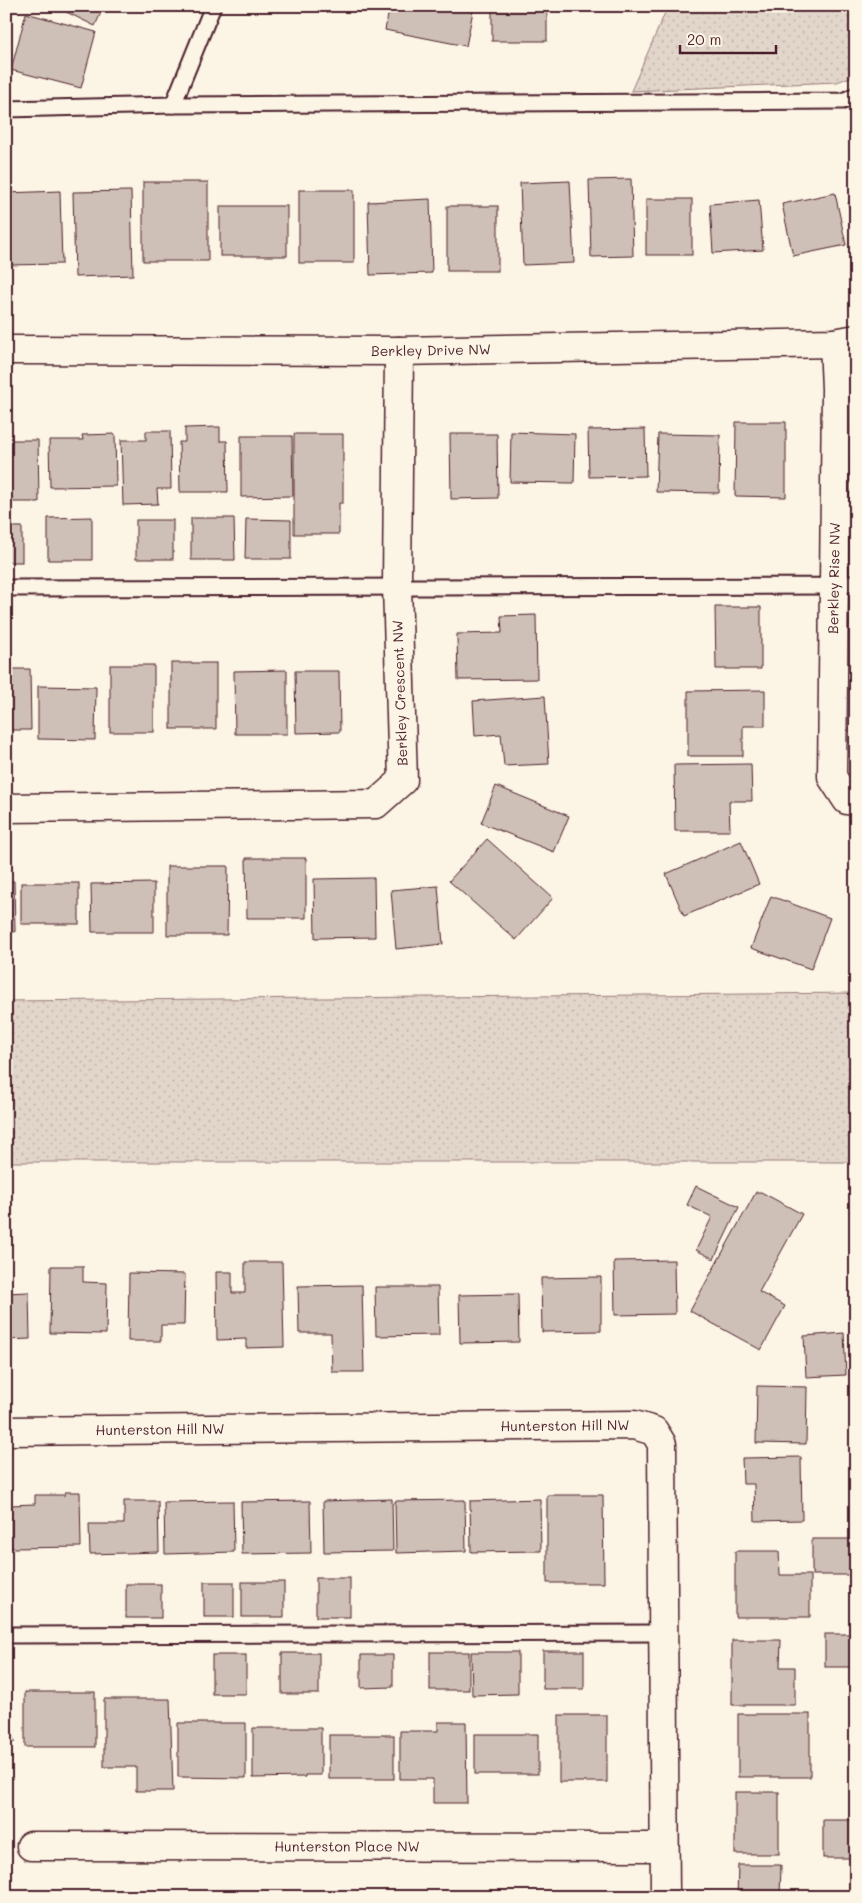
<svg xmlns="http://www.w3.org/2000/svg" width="862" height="1903" font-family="Mali,sans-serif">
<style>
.park{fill:url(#park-dots);stroke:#967a7a}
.building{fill:#cfc0b7;stroke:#4a1f2b}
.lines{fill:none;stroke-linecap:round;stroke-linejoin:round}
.service-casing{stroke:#4a1f2b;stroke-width:19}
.minor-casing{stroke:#4a1f2b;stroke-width:31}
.tertiary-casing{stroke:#4a1f2b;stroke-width:31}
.service{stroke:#fcf5e5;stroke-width:15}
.minor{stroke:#fcf5e5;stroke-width:28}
.tertiary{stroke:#fcf5e5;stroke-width:28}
.labels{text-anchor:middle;stroke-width:5;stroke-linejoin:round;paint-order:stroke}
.street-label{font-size:14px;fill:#4a1f2b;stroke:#fcf5e5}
</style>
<defs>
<pattern id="park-dots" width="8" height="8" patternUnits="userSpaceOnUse" patternTransform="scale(1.25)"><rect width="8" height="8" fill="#e2d5ca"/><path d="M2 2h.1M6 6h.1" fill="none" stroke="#c3b6ae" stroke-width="1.8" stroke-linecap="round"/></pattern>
</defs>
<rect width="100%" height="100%" fill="#fcf5e5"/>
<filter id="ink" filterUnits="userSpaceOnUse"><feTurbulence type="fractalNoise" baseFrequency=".02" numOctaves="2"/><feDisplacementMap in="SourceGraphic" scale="10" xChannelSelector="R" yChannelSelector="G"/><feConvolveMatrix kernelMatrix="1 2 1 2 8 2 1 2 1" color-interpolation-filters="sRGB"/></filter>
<g filter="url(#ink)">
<g class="park">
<path d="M 668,6 L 856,6 L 856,75 L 837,82 L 631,91 Z"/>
<path d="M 856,993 L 856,1162 L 6,1162 L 6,1001 Z"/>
</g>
<g class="building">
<path d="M 54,6 L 104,6 L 95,26 Z"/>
<path d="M 390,6 L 474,6 L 466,46 L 385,30 Z"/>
<rect x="492" y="6" width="55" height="35"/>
<path d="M 26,13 L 96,32 L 81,88 L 11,70 Z"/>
<path d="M 631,179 L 633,256 L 591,257 L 589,180 Z"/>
<path d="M 570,181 L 574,263 L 523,265 L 520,183 Z"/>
<rect x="143" y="182" width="65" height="79"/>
<rect x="299" y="190" width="55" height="73"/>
<path d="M 60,191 L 62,264 L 6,265 L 6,193 Z"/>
<path d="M 131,191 L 133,275 L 75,277 L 73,192 Z"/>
<path d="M 835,193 L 846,245 L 793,256 L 782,204 Z"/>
<path d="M 430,199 L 432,273 L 370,275 L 368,202 Z"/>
<rect x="646" y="199" width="46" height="56"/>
<path d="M 759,200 L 763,250 L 713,253 L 710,204 Z"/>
<path d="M 856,201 L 856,231 L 848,203 Z"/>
<rect x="220" y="206" width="67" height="50"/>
<rect x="447" y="206" width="51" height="65"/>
<path d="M 736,422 L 786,422 L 786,497 L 735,496 Z"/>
<path d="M 220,427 L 220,441 L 227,441 L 228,492 L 180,492 L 179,442 L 185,442 L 185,428 Z"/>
<path d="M 645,429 L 646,476 L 589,477 L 588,430 Z"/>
<path d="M 146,431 L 170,431 L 171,489 L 157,489 L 158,504 L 123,505 L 121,440 L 146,440 Z"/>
<path d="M 511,432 L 575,434 L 574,483 L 510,482 Z"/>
<path d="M 115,434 L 116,486 L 50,487 L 49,440 L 83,440 L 82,435 Z"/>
<path d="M 294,434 L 343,434 L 343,503 L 339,503 L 339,534 L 294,534 Z"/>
<path d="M 450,434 L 497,434 L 498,498 L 451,499 Z"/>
<path d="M 658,434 L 720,435 L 719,493 L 656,492 Z"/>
<path d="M 241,436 L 292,436 L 293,496 L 241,497 Z"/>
<path d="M 6,440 L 38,440 L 39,502 L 6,502 Z"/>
<path d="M 92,517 L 92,560 L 48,560 L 48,518 Z"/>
<path d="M 191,518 L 234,518 L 235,560 L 191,560 Z"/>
<path d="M 246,519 L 291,520 L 291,559 L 245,559 Z"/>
<rect x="136" y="520" width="37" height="39"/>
<rect x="6" y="527" width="16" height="35"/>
<path d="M 715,607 L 761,607 L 761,669 L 716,669 Z"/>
<path d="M 536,615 L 537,679 L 458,680 L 457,634 L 502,633 L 501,616 Z"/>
<rect x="171" y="663" width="45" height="66"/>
<rect x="110" y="665" width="44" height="67"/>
<path d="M 6,669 L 30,669 L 31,730 L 6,730 Z"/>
<path d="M 287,670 L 287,734 L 235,734 L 234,671 Z"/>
<path d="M 295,671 L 339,671 L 340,732 L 296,733 Z"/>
<path d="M 38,686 L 96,687 L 95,740 L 38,739 Z"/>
<path d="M 765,690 L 765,726 L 743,726 L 743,756 L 688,756 L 688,691 Z"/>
<path d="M 545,696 L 549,764 L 504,766 L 501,734 L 475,736 L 473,701 Z"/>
<path d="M 751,764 L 752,801 L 729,801 L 730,831 L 675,831 L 674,765 Z"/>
<path d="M 496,786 L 569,816 L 554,852 L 481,823 Z"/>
<path d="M 487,839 L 553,898 L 516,940 L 449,881 Z"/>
<path d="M 741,841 L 759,884 L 684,916 L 666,874 Z"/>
<path d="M 246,858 L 306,858 L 306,918 L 247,918 Z"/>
<path d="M 167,866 L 228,866 L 227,935 L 167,935 Z"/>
<path d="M 374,878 L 375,937 L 315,938 L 314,879 Z"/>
<path d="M 6,881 L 14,881 L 15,932 L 6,932 Z"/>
<rect x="21" y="883" width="58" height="41"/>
<path d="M 154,883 L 154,932 L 92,932 L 91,884 Z"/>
<path d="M 438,886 L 443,944 L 396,949 L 391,890 Z"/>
<path d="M 771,896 L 830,918 L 811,969 L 751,948 Z"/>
<path d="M 696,1186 L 739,1207 L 714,1259 L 696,1250 L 712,1217 L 687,1205 Z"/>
<path d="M 756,1192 L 761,1192 L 802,1214 L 759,1292 L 785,1306 L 761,1350 L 690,1311 Z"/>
<path d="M 674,1260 L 675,1314 L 615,1315 L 614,1261 Z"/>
<path d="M 245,1262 L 282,1262 L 284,1347 L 246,1348 L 246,1339 L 217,1340 L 216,1272 L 232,1272 L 232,1293 L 245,1293 Z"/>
<path d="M 51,1266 L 83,1266 L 83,1282 L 107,1283 L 106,1334 L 50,1333 Z"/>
<path d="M 129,1273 L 185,1274 L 184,1325 L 161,1325 L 161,1341 L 128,1341 Z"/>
<path d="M 601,1277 L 601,1331 L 542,1332 L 541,1278 Z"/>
<path d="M 362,1285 L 364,1372 L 332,1372 L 331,1333 L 299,1333 L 298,1286 Z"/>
<path d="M 375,1287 L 438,1287 L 439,1335 L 376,1336 Z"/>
<path d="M 29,1292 L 30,1339 L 6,1340 L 6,1293 Z"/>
<path d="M 518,1294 L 519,1342 L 460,1343 L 459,1295 Z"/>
<path d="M 844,1333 L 846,1375 L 806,1377 L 804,1336 Z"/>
<path d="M 757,1386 L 807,1387 L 806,1444 L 756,1443 Z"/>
<path d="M 801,1457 L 802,1520 L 755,1521 L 754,1484 L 743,1484 L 742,1458 Z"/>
<path d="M 65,1492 L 80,1492 L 81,1547 L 11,1548 L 10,1505 L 35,1504 L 35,1495 L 65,1495 Z"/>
<path d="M 547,1495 L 603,1495 L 604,1583 L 547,1583 Z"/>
<path d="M 392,1499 L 393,1551 L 324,1552 L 323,1501 Z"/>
<path d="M 540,1499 L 541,1551 L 471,1552 L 470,1501 Z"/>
<path d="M 465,1500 L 466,1551 L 396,1553 L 395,1501 Z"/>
<path d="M 124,1501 L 158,1501 L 159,1552 L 90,1554 L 89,1524 L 124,1524 Z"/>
<path d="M 233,1501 L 234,1552 L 165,1554 L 164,1502 Z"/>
<path d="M 310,1501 L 311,1553 L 242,1554 L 241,1502 Z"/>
<rect x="812" y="1539" width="40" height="36"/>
<path d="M 735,1551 L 779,1551 L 780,1575 L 810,1575 L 810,1617 L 735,1617 Z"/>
<rect x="316" y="1578" width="34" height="39"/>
<rect x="204" y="1582" width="30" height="35"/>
<rect x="242" y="1582" width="42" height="35"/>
<rect x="126" y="1584" width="35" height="34"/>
<rect x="825" y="1634" width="31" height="33"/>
<path d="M 732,1640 L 781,1640 L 780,1667 L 795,1667 L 795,1705 L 732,1705 Z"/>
<rect x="543" y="1651" width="41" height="38"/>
<rect x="430" y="1652" width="39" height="38"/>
<path d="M 471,1652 L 518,1652 L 518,1694 L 472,1695 Z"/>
<rect x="282" y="1653" width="37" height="41"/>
<rect x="212" y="1655" width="34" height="39"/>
<path d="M 361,1655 L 393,1655 L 393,1687 L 361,1688 Z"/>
<rect x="25" y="1692" width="70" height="55"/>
<path d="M 104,1699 L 170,1699 L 173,1791 L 136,1791 L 136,1767 L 104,1767 Z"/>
<rect x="738" y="1714" width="72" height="63"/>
<rect x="559" y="1715" width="48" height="67"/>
<path d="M 6,1721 L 15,1742 L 6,1745 Z"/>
<path d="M 438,1722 L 466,1722 L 467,1803 L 433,1803 L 433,1779 L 400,1779 L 400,1731 L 438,1731 Z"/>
<path d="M 178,1723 L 246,1723 L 246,1778 L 178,1777 Z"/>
<path d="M 253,1728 L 321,1728 L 321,1775 L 305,1775 L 305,1777 L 253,1778 Z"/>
<rect x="475" y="1734" width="63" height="40"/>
<rect x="329" y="1735" width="65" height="44"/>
<rect x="735" y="1792" width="44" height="62"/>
<rect x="823" y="1820" width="33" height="38"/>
<path d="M 738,1865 L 781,1865 L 780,1897 L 737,1897 Z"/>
</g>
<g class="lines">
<defs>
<g id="service">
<path d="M 173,105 L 213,6"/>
<path d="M 6,109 L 173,105 L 843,101 L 856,95"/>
<path d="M 6,588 L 834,586 L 856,583"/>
<path d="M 6,1635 L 662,1633"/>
</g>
<g id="minor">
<path d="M 834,343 L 836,389 L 832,777 L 847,800 L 856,801"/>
<path d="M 6,808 L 376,804 L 403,780 L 397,586 L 399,351"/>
<path id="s1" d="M 6,1431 L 634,1425 L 654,1431 L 662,1444 L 665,1897"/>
<path id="s2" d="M 31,1846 L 664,1847"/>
</g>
<g id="tertiary">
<path id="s3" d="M 6,350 L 399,351 L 834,343 L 856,339"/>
</g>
</defs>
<use href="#service" class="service-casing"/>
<use href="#minor" class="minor-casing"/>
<use href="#tertiary" class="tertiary-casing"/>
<use href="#service" class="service"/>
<use href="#minor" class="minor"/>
<use href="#tertiary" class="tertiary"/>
</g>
</g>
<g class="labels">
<g class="street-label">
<text dy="5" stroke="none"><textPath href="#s3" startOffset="425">Berkley Drive NW</textPath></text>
<text transform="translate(834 578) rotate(-89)" y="5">Berkley Rise NW</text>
<text transform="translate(400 693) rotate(-92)" y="5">Berkley Crescent NW</text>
<text dy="5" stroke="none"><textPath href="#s1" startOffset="559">Hunterston Hill NW</textPath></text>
<text dy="5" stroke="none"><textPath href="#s1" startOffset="154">Hunterston Hill NW</textPath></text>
<text dy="5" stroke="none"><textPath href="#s2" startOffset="316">Hunterston Place NW</textPath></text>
</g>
</g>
<rect width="862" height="1903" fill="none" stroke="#fcf5e5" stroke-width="25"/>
<rect x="12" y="12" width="837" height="1878" fill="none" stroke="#4a1f2b" stroke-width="2" filter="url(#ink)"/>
<path d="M680 45v8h96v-8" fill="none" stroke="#4a1f2b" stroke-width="2.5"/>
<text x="687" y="45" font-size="15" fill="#4a1f2b" stroke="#fcf5e5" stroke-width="4" paint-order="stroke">20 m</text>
</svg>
